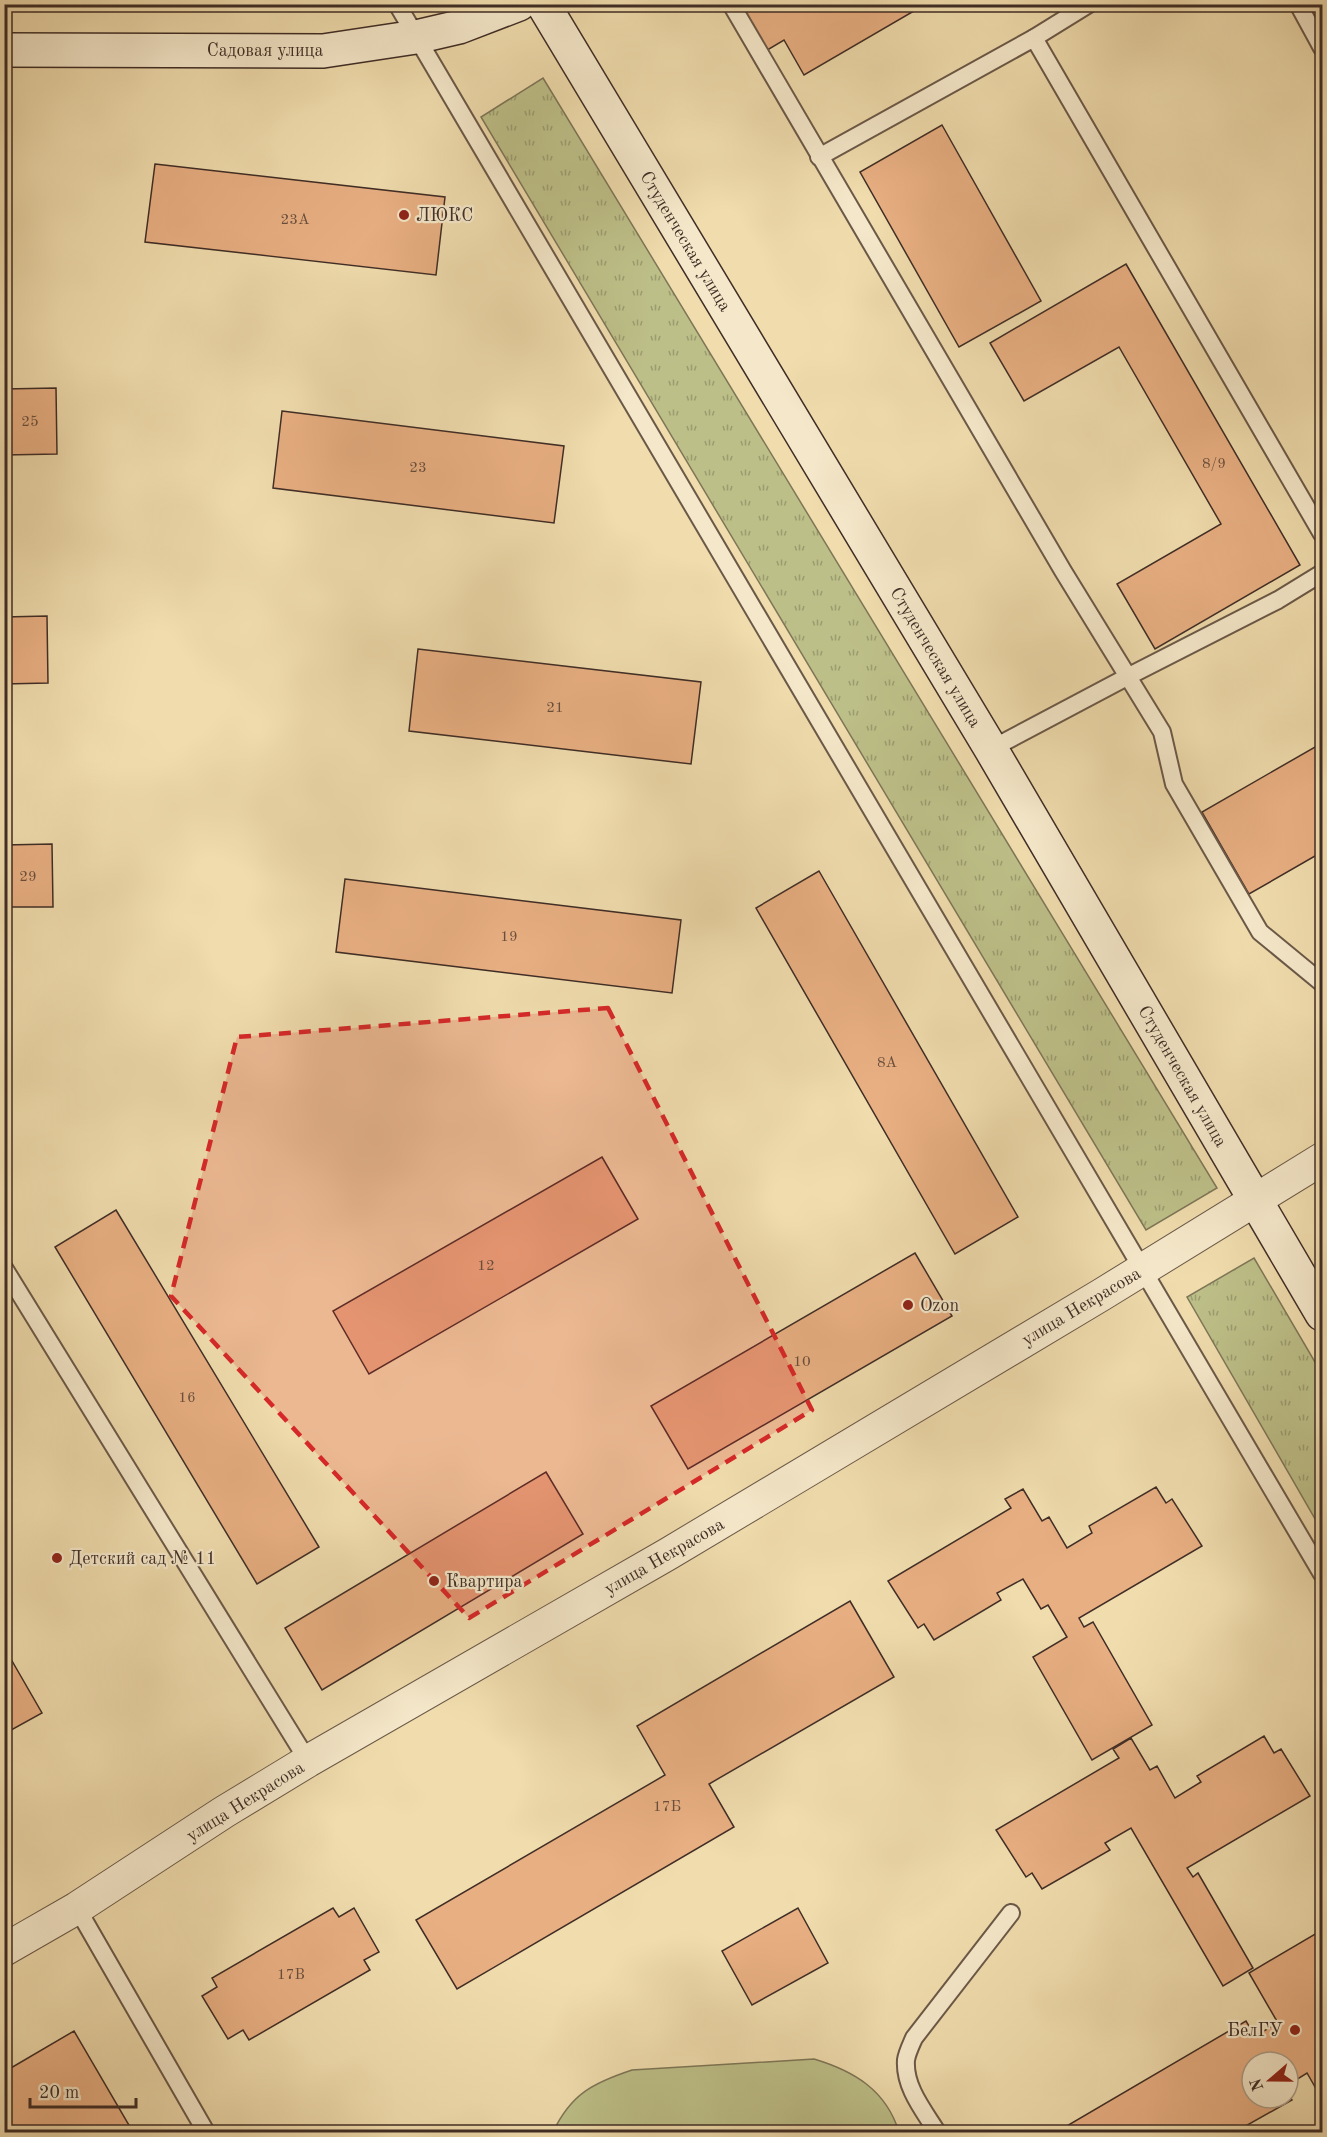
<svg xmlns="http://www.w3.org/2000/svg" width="1327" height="2137" font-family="'Old Standard TT',serif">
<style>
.grass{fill:url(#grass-tufts);stroke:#7e7657;stroke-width:1.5}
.pitch{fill:#bdbf88;stroke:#7e7657;stroke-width:1.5}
.building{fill:#e8af82;stroke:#3f2d26;stroke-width:1.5}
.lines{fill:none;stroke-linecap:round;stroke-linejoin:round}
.lane-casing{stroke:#6b5948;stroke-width:20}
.street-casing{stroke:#6b5948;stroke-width:34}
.secondary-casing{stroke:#3f2d26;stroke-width:36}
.lane{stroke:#f5e8ca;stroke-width:16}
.street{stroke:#f5e8ca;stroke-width:32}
.secondary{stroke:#f5e8ca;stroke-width:33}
.marked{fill:#d62828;fill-opacity:0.2;stroke:#d62828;stroke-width:4.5;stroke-dasharray:12 8;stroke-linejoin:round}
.poi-dot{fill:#8f2418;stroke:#f5e8ca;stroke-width:2}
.labels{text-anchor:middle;stroke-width:4.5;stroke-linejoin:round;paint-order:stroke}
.number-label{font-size:15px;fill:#694e3d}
.street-label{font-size:18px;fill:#3f2d26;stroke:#f5e8ca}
.poi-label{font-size:18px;fill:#3f2d26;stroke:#f5e8ca;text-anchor:start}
</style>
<defs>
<pattern id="grass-tufts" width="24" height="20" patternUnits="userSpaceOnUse" patternTransform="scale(1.5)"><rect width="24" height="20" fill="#bdbf88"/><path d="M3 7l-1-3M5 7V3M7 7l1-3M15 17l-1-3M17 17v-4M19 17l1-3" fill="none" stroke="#9b9c6f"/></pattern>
</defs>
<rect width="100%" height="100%" fill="#f0dcad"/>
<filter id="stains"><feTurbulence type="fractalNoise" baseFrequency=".00333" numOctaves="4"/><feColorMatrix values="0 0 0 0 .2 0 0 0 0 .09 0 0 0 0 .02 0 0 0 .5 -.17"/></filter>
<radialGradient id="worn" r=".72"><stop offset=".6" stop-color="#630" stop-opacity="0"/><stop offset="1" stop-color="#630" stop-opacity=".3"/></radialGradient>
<g class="grass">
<path d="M 543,78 L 1217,1188 L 1146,1230 L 481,117 Z"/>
<path d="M 1254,1258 L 1322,1374 L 1322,1531 L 1187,1297 Z"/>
</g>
<path class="pitch" d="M 814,2059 C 854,2071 886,2090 899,2132 L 553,2132 C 571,2094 593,2083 632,2070 Z"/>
<g class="building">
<path d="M 756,4 L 926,4 L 804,75 L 784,40 L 764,52 L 741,13 Z"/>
<path d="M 942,125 L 1041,301 L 959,347 L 860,172 Z"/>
<path d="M 155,164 L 445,197 L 436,275 L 145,242 Z"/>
<path d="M 1126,264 L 1300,565 L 1155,649 L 1117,584 L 1221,524 L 1119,347 L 1024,401 L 990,343 Z"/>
<path d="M 56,388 L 57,454 L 4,455 L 4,389 Z"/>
<path d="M 282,411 L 564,446 L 554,523 L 273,488 Z"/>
<path d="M 47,616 L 48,683 L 4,684 L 4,617 Z"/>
<path d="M 418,649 L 701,682 L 691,764 L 409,731 Z"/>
<path d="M 1322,743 L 1322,852 L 1249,894 L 1202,812 Z"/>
<path d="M 52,844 L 53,907 L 4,907 L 4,845 Z"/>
<path d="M 819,871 L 1018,1217 L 955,1254 L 756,908 Z"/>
<path d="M 345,879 L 681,920 L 672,993 L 336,952 Z"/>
<path d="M 602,1157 L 638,1219 L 369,1374 L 333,1311 Z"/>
<path d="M 116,1210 L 319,1547 L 257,1584 L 55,1247 Z"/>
<path d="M 915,1253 L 952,1316 L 688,1469 L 651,1406 Z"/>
<path d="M 546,1472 L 583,1534 L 322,1690 L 285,1628 Z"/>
<path d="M 1156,1487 L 1166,1503 L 1172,1499 L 1202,1546 L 1079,1618 L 1084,1627 L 1093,1622 L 1152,1725 L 1092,1760 L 1033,1657 L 1067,1637 L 1048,1605 L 1041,1609 L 1023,1579 L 997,1593 L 1001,1600 L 934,1640 L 924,1624 L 918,1628 L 888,1581 L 1011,1508 L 1005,1499 L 1023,1489 L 1042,1521 L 1049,1517 L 1067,1548 L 1092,1533 L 1089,1526 Z"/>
<path d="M 850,1601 L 894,1677 L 709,1784 L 734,1827 L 457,1989 L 416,1920 L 665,1775 L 637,1726 Z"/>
<path d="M 4,1647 L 42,1713 L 4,1734 Z"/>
<path d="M 1264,1736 L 1274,1753 L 1281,1749 L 1310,1796 L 1187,1868 L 1193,1877 L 1198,1873 L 1253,1968 L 1223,1986 L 1131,1828 L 1105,1843 L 1110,1850 L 1042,1889 L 1032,1873 L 1026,1877 L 996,1830 L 1119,1758 L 1113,1749 L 1131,1738 L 1150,1770 L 1157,1766 L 1175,1798 L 1201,1782 L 1197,1776 Z"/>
<path d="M 333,1908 L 339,1917 L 354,1908 L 379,1952 L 364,1960 L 370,1970 L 249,2040 L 243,2030 L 228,2039 L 202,1996 L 217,1987 L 212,1978 Z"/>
<path d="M 798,1908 L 828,1963 L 752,2005 L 722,1951 Z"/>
<path d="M 1322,1930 L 1322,2099 L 1307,2073 L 1288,2085 L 1288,2062 L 1252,2062 L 1252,2098 L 1288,2098 L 1288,2093 L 1292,2100 L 1235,2132 L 1068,2132 L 1065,2127 L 1246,2021 L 1255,2036 L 1278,2023 L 1249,1973 Z"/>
<path d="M 74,2031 L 133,2132 L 4,2132 L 4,2072 Z"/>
</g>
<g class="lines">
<defs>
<g id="lane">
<path d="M 397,4 L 1322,1574"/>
<path d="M 731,4 L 1063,571 L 1162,732 L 1174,784 L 1260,932 L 1322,983"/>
<path d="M 1298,4 L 1322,48"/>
<path d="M 1034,38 L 1089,4"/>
<path d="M 819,157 L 1034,38 L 1322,534"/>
<path d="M 991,749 L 1127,677 L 1278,600 L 1322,573"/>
<path d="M 4,1268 L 308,1761"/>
<path d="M 77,1908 L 206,2132"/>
<path d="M 937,2132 C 924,2111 904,2087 906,2060 C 907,2053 911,2045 914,2038 L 1011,1913"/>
</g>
<path id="street" d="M 4,1950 L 77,1908 L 224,1812 L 308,1761 L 668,1554 L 1101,1295 L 1322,1159"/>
<g id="secondary">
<path d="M 543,4 L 991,749 L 1322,1314"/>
<path d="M 4,50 L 323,51 L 416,37 L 459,27 L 519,4"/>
</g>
</defs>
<use href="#lane" class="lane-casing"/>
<use href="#street" class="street-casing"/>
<use href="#secondary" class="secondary-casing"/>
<use href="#lane" class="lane"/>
<use href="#street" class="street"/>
<use href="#secondary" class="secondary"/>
</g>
<path class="marked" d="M 608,1008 L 812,1410 L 469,1618 L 171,1296 L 237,1037 Z"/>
<g class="poi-dot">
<circle cx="404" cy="215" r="6"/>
<circle cx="908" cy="1305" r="6"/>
<circle cx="57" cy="1558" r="6"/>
<circle cx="434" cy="1581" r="6"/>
<circle cx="1295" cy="2030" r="6"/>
</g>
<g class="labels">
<g class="number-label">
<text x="295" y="224">23А</text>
<text x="30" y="426">25</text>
<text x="1214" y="468">8/9</text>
<text x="418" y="472">23</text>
<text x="555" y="712">21</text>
<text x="28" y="881">29</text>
<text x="509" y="941">19</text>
<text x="887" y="1067">8А</text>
<text x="486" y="1270">12</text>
<text x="802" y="1366">10</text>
<text x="187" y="1402">16</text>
<text x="667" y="1811">17Б</text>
<text x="291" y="1979">17В</text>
</g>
<g class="street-label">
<text x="265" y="56">Садовая улица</text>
<text transform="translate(686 241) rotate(59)" y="6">Студенческая улица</text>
<text transform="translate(936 657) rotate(59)" y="6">Студенческая улица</text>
<text transform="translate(1183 1076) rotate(60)" y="6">Студенческая улица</text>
<text transform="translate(1081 1306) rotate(-31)" y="6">улица Некрасова</text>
<text transform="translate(664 1556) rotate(-30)" y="6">улица Некрасова</text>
<text transform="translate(245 1801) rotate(-32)" y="6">улица Некрасова</text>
</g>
<g class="poi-label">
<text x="416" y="221">ЛЮКС</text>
<text x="920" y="1311">Ozon</text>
<text x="69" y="1564">Детский сад № 11</text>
<text x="446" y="1587">Квартира</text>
<text x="1283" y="2036" text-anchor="end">БелГУ</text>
</g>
</g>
<rect width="1327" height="2137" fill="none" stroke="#f0dcad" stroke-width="24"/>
<rect x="6" y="6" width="1315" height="2125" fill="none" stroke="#3f2d26" stroke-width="3"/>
<rect x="12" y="12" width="1303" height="2113" fill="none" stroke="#3f2d26" stroke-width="1.5"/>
<g transform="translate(1270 2080) rotate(250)"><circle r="28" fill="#f5e8ca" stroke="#ac9d88" stroke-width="1.5"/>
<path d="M0-4.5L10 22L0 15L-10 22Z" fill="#8f2418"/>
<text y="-9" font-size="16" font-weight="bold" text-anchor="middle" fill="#3f2d26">N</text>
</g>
<path d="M30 2098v9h106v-9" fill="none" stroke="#3f2d26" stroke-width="3"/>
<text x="39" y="2098" font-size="18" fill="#3f2d26" stroke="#f5e8ca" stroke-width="4.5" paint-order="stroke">20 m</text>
<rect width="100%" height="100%" filter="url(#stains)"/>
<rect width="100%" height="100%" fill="url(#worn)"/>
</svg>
